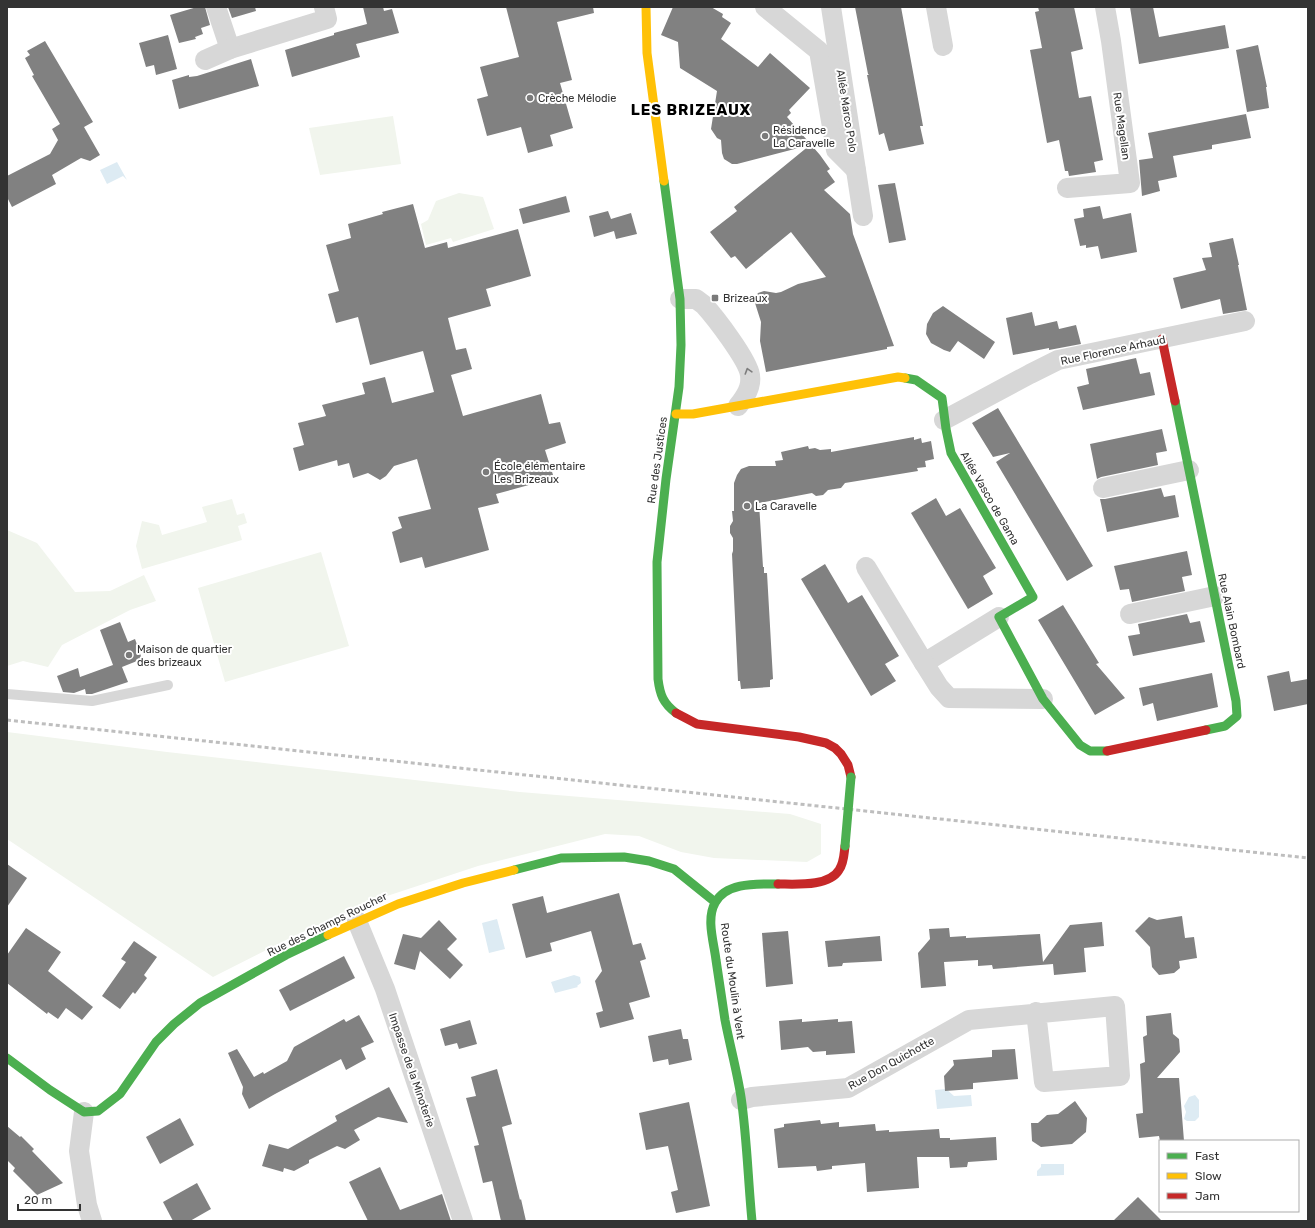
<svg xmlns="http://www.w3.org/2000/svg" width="1315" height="1228" font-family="Rubik,sans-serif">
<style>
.green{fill:#f1f5ed}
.water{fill:#ddebf3}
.building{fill:#818181}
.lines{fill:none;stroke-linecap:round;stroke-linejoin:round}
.lane{stroke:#d7d7d7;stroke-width:10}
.street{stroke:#d7d7d7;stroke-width:20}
.fast{stroke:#4caf50;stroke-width:9}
.slow{stroke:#ffc107;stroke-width:9}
.jam{stroke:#c62828;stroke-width:9}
.rail{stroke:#bebebe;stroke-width:3;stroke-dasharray:4 3;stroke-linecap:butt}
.fast-bridge{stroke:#4caf50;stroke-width:9}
.oneway{stroke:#7d7d7d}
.poi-dot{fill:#7a7a7a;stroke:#fff;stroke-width:1.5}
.labels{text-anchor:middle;stroke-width:4;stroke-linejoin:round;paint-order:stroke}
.poi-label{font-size:11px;fill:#333;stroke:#fff;text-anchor:start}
.street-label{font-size:11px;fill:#333;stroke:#fff}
.district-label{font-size:15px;font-weight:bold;letter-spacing:1px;fill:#000;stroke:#fff}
</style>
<rect width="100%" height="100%" fill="#fff"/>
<g class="green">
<path d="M 393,116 L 401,164 L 320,175 L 309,128 Z"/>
<path d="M 459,193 L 483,197 L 494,229 L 453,242 L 451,238 L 426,245 L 421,224 L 428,220 L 436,201 Z"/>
<path d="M 232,499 L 237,515 L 244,513 L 247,523 L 238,526 L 242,540 L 142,569 L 136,546 L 142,521 L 159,525 L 162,535 L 207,522 L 202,507 Z"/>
<path d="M 7,530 L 37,543 L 75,592 L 110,591 L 144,575 L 156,601 L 130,610 L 62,645 L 48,667 L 23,661 L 7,666 Z"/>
<path d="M 321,552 L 349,646 L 225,682 L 198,588 Z"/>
<path d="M 7,732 L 167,752 L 520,792 L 790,814 L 821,824 L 821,854 L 807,862 L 714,858 L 681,852 L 639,836 L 605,834 L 478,866 L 384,897 L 296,935 L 213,977 L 7,839 Z"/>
</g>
<g class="water">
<path d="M 117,162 L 127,180 L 123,176 L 107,184 L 100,170 Z"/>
<path d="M 497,919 L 505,949 L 489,953 L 482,923 Z"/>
<path d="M 574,975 L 580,977 L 581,983 L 577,986 L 578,987 L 555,993 L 551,982 Z"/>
<path d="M 946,1089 L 954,1096 L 971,1095 L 972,1106 L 937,1109 L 935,1090 Z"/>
<path d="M 1195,1095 L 1199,1100 L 1199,1117 L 1195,1121 L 1187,1121 L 1184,1119 L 1186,1112 L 1184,1106 L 1189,1097 Z"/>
<path d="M 1041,1164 L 1064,1164 L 1064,1175 L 1037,1176 L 1037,1171 L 1041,1167 Z"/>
</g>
<g class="building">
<path d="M 197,7 L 205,7 L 210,25 L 201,28 L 203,34 L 195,37 L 196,39 L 179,43 L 170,15 Z"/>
<path d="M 228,7 L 255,7 L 256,11 L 232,18 Z"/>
<path d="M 363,7 L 383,7 L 384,11 L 392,9 L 399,33 L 356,44 L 360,57 L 292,77 L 285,50 L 334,35 L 334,33 L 367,24 Z"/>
<path d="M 506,7 L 593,7 L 594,13 L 557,22 L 572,80 L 560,83 L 573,128 L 550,135 L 553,146 L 528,153 L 521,127 L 487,136 L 477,99 L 488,96 L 480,67 L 519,57 Z"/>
<path d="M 673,7 L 711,7 L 723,14 L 722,17 L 731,23 L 721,39 L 758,67 L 770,53 L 810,88 L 789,110 L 791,113 L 787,117 L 820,155 L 830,169 L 827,171 L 835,182 L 824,190 L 850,214 L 853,234 L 894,346 L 887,347 L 887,349 L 766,372 L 760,341 L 761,322 L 755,303 L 756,296 L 758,293 L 764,291 L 776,293 L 781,292 L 798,284 L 826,277 L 791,232 L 746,269 L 735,256 L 731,258 L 710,232 L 737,211 L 734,207 L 810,145 L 737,164 L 732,164 L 724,159 L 722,153 L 721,140 L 717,138 L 711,129 L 717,91 L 680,68 L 678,42 L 661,35 Z"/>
<path d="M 855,7 L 901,7 L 923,126 L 920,126 L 924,144 L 889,151 L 884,133 L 879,135 L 867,75 L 869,75 L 868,74 Z"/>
<path d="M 1038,7 L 1074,7 L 1083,49 L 1071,52 L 1079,98 L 1091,96 L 1103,160 L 1094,162 L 1096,172 L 1069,176 L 1068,171 L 1065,171 L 1059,140 L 1047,143 L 1030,50 L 1042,48 L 1035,12 L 1039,11 Z"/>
<path d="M 1130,7 L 1153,7 L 1159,37 L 1225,25 L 1229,48 L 1139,64 Z"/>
<path d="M 168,35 L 177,69 L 156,75 L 154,65 L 146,67 L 139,43 Z"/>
<path d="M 45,41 L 93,122 L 84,127 L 100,155 L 90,161 L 81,158 L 52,175 L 56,184 L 12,207 L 7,197 L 7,176 L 50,154 L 58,140 L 52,129 L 60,124 L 32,76 L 34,75 L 25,58 L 30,55 L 27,51 Z"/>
<path d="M 1258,45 L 1267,87 L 1266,87 L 1269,108 L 1247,112 L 1236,50 Z"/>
<path d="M 251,59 L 259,86 L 179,109 L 172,80 L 189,75 L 189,77 L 197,76 Z"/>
<path d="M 1246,114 L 1251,138 L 1212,145 L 1212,149 L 1173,156 L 1177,177 L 1158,181 L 1160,191 L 1142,196 L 1139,160 L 1153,158 L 1148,133 Z"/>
<path d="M 895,183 L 906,240 L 889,243 L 878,185 Z"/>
<path d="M 566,196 L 570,212 L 523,224 L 519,209 Z"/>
<path d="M 413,204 L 425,248 L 447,242 L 448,248 L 518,229 L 531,276 L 486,289 L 491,306 L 448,318 L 456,350 L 466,348 L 472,369 L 451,375 L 463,416 L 541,394 L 549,424 L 560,422 L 566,443 L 545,450 L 554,478 L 496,494 L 499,503 L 478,508 L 489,550 L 425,568 L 422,557 L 400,563 L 392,532 L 402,528 L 398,517 L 431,509 L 417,459 L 394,466 L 386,476 L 380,480 L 368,473 L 353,478 L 349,463 L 338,466 L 337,460 L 299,471 L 293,448 L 304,445 L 298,423 L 326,416 L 322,405 L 365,394 L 362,383 L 385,377 L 392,403 L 434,392 L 423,351 L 370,365 L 358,317 L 336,323 L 328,294 L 339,291 L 326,245 L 351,238 L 348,224 L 383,214 L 382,212 Z"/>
<path d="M 1100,206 L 1103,219 L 1131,213 L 1137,252 L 1101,259 L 1098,246 L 1086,248 L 1086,245 L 1080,246 L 1074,219 L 1084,217 L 1083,209 Z"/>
<path d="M 608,211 L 611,219 L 631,213 L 637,234 L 616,239 L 614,231 L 594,237 L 589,216 Z"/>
<path d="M 1233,238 L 1239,265 L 1238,265 L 1247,310 L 1223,314 L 1220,299 L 1181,309 L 1173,278 L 1206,270 L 1202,258 L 1212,257 L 1209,243 Z"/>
<path d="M 943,306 L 995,342 L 984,359 L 958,341 L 950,352 L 944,350 L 931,343 L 926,334 L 927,324 L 933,313 Z"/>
<path d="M 1032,312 L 1035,326 L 1057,321 L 1059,329 L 1076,325 L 1081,344 L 1049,350 L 1049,348 L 1013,355 L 1006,318 Z"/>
<path d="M 1136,358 L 1140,374 L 1150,372 L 1155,395 L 1083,410 L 1077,387 L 1089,384 L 1086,369 Z"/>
<path d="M 998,408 L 1093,566 L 1067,581 L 996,462 L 1010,453 L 993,457 L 972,423 Z"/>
<path d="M 1162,429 L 1167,451 L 1156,453 L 1158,465 L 1101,477 L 1097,479 L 1090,444 Z"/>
<path d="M 914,437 L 914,440 L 921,438 L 922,443 L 931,441 L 934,459 L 925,461 L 926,467 L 917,468 L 918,471 L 845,483 L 841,488 L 828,490 L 823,495 L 816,496 L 812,493 L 759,503 L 763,567 L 764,567 L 764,573 L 767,573 L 773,679 L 770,680 L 770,687 L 741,689 L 740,681 L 738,681 L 732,554 L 733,551 L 733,538 L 730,533 L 730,526 L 733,521 L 732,511 L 734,511 L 734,483 L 737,475 L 741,469 L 749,466 L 776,466 L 775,461 L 783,460 L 781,452 L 808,446 L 809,449 L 815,448 L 820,450 L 831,449 L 831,452 Z"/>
<path d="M 1161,488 L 1164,497 L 1175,495 L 1179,517 L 1107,532 L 1100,499 L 1105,499 Z"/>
<path d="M 936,498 L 946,516 L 960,508 L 996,568 L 983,576 L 993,594 L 968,609 L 911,513 Z"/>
<path d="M 1187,551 L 1192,575 L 1182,577 L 1185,591 L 1132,602 L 1129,589 L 1120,590 L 1114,566 Z"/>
<path d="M 825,564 L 848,603 L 862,595 L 899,656 L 885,664 L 896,681 L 871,696 L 801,579 Z"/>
<path d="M 1063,605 L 1099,663 L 1096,664 L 1125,698 L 1095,715 L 1038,620 Z"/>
<path d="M 1187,614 L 1190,623 L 1200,621 L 1205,642 L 1133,656 L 1128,636 L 1140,634 L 1138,624 Z"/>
<path d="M 120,622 L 128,642 L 135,639 L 142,659 L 122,667 L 128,682 L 92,694 L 86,694 L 85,689 L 74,693 L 63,692 L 57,676 L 78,668 L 80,677 L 113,665 L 100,630 Z"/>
<path d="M 1289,671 L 1291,682 L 1308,679 L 1308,704 L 1274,711 L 1267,676 Z"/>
<path d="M 1212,673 L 1218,707 L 1157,721 L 1153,703 L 1143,706 L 1139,688 Z"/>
<path d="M 7,864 L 27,878 L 7,907 Z"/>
<path d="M 619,893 L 633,945 L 641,943 L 646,959 L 640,961 L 650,997 L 629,1003 L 634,1019 L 600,1028 L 596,1013 L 603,1011 L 595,981 L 602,971 L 591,931 L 550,943 L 552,951 L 526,958 L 512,904 L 543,896 L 547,913 Z"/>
<path d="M 1182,916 L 1185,938 L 1194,937 L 1197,958 L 1179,961 L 1180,968 L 1174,973 L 1159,975 L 1152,967 L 1150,947 L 1135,931 L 1149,917 L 1157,920 Z"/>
<path d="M 439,920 L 457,939 L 447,949 L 463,965 L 450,979 L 420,951 L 415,970 L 394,964 L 403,934 L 421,938 Z"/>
<path d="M 1102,922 L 1104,946 L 1084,948 L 1086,972 L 1054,975 L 1053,964 L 993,969 L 992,965 L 978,966 L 978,960 L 944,962 L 946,986 L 921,988 L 918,953 L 930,939 L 929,929 L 949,928 L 950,937 L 966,936 L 966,938 L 1040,934 L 1043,962 L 1070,925 Z"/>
<path d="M 26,928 L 61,952 L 48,971 L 93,1007 L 82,1020 L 66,1008 L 58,1019 L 48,1012 L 47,1014 L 7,983 L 7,955 Z"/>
<path d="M 788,931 L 793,984 L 766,987 L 762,933 Z"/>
<path d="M 880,936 L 882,961 L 843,963 L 842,966 L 828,967 L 825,941 Z"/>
<path d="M 134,941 L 157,957 L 144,975 L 147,978 L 135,994 L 133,992 L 120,1009 L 102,996 L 126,962 L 121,959 Z"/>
<path d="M 344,956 L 355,978 L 290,1011 L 279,990 Z"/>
<path d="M 1171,1013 L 1173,1034 L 1179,1039 L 1180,1052 L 1157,1078 L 1179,1078 L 1184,1141 L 1160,1141 L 1159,1136 L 1139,1138 L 1136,1114 L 1143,1113 L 1140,1064 L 1145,1062 L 1143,1037 L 1147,1035 L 1146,1016 Z"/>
<path d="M 359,1015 L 374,1042 L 361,1048 L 366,1059 L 346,1070 L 341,1059 L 275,1094 L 249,1109 L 242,1094 L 243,1087 L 228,1053 L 237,1049 L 254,1077 L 263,1072 L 264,1074 L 287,1061 L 294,1047 L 344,1019 L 346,1022 Z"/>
<path d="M 802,1019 L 802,1022 L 838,1019 L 838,1022 L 852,1021 L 855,1053 L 826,1055 L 826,1051 L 813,1052 L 808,1047 L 781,1050 L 779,1021 Z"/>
<path d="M 470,1020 L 477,1044 L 459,1049 L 457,1043 L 445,1046 L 440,1029 Z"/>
<path d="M 681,1029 L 683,1039 L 688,1039 L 692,1060 L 669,1065 L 668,1059 L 653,1062 L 648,1036 Z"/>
<path d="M 1015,1049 L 1018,1079 L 973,1083 L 973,1089 L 945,1091 L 944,1076 L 954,1065 L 953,1060 L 992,1057 L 992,1050 Z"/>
<path d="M 497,1069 L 512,1124 L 502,1127 L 520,1200 L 521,1199 L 526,1221 L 501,1221 L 492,1181 L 483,1183 L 474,1146 L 479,1145 L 466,1098 L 476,1096 L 471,1077 Z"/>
<path d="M 389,1087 L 408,1123 L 378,1117 L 354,1130 L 360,1140 L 345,1149 L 337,1146 L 309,1160 L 309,1163 L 294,1171 L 284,1168 L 283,1172 L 262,1166 L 269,1144 L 288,1149 L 337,1121 L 335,1116 Z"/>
<path d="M 1075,1101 L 1087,1118 L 1086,1132 L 1072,1144 L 1041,1147 L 1032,1141 L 1031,1123 L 1038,1123 L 1047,1115 L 1058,1114 Z"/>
<path d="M 689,1102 L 710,1206 L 676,1213 L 671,1192 L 678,1190 L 668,1146 L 646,1150 L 639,1113 Z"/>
<path d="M 180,1118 L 194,1145 L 160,1164 L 146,1137 Z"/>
<path d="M 820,1120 L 821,1124 L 839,1122 L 839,1127 L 875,1124 L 876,1131 L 889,1130 L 889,1132 L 939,1129 L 940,1138 L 950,1138 L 950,1140 L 996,1137 L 997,1160 L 968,1162 L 967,1167 L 950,1168 L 949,1157 L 917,1157 L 919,1188 L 867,1192 L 865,1163 L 832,1166 L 832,1169 L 817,1171 L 816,1166 L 778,1168 L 774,1129 L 784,1127 L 784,1124 Z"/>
<path d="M 7,1126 L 20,1137 L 21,1136 L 34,1149 L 32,1151 L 63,1183 L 37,1195 L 13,1171 L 15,1168 L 7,1160 Z"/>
<path d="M 380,1167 L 400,1210 L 442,1194 L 451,1221 L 368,1221 L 349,1182 Z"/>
<path d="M 197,1183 L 211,1209 L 190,1221 L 173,1221 L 163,1202 Z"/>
<path d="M 1138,1197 L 1162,1221 L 1113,1221 Z"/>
</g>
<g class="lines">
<path class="lane" d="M 7,694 L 92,701 L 168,685"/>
<g class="street">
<path d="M 216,7 L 230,49 L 327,19 L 324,7"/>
<path d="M 765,7 L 819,51 L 836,150 L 856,170"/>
<path d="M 831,7 L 863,216"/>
<path d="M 936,7 L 943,46"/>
<path d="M 205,60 L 230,49"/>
<path d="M 1067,188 L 1130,183 L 1111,41 L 1105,7"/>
<path d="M 680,299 L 696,299 L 704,305 C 715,317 748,360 750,375 C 752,387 745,397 738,406"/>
<path d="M 944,420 L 1030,374 L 1058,360 L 1245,321"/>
<path d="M 1103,488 L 1189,470"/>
<path d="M 866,567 L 924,663 L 999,617"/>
<path d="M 1130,614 L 1215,596"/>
<path d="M 924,663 L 939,687 L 949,698 L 1043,699"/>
<path d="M 357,921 L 385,989 L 463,1221"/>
<path d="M 741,1100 L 752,1097 L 848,1088 L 969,1020 L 1115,1006 L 1120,1076 L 1044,1082 L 1036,1012"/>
<path d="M 84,1112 L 79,1151 L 87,1205 L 92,1221"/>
</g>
<g class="fast">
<path d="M 664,181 L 680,299 L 681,345 L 679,387 L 666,479 L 657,562 L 658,679 C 660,695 663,703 676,713"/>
<path d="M 905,378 L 916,380 L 942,398 L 946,429 L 951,453 L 1033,597 L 999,617 L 1043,699 L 1080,745 L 1090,751 L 1107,751"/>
<path d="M 1175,401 L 1236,701 L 1237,716 L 1225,726 L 1206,730"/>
<path d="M 514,870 L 561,858 L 624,857 L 649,861 L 674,869 L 715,902"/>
<path d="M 7,1058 L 50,1090 L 84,1112 L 98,1111 L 120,1094 L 156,1042 L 174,1024 L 200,1003 L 286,955 L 328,935"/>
<path d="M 752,1221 C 748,1180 747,1138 741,1097 C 737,1071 730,1046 725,1020 C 722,1000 719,980 716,960 C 714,943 706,919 715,903 C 726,882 757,884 778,884"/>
</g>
<g class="slow">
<path d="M 646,7 L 647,53 L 664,181"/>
<path d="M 676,414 L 693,414 L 898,377 L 905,378"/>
<path d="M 328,935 L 398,904 L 463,883 L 514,870"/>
</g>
<g class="jam">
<path d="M 1162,339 L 1175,401"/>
<path d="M 676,713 L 697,724 L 799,737 L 826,743 L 835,748 L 841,754 L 848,765 L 851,777"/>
<path d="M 1107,751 L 1206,730"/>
<path d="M 778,884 C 795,884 829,887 839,870 C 844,863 844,854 845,846"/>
</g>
<path class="rail" d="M 7,720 L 1308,858"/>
<path class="fast-bridge" d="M 845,846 L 851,777"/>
</g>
<defs><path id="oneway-chevron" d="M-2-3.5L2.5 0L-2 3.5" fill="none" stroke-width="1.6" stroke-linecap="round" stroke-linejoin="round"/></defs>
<use class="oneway" href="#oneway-chevron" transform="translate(748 371) rotate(-107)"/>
<g class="poi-dot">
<circle cx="530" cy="98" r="4"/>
<circle cx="765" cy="136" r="4"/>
<rect x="711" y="294" width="8" height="8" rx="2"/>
<circle cx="486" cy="472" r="4"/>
<circle cx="747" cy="506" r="4"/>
<circle cx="129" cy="655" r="4"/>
</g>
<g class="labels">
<g class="poi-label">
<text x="538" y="102">Crèche Mélodie</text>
<text x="773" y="134">Résidence<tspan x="773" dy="13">La Caravelle</tspan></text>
<text x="723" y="302">Brizeaux</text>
<text x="494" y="470">École élémentaire<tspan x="494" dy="13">Les Brizeaux</tspan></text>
<text x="755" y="510">La Caravelle</text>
<text x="137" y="653">Maison de quartier<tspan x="137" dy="13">des brizeaux</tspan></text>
</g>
<g class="street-label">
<text transform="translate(847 111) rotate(81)" y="4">Allée Marco Polo</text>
<text transform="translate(1122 126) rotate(82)" y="4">Rue Magellan</text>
<text transform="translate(1113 350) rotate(-12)" y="4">Rue Florence Arhaud</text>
<text transform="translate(657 460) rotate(-82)" y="4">Rue des Justices</text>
<text transform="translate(990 498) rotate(60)" y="4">Allée Vasco de Gama</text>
<text transform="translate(1232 621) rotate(78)" y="4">Rue Alain Bombard</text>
<text transform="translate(327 924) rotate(-26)" y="4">Rue des Champs Roucher</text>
<text transform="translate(733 981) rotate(82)" y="4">Route du Moulin à Vent</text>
<text transform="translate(891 1063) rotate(-29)" y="4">Rue Don Quichotte</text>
<text transform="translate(412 1070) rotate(71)" y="4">Impasse de la Minoterie</text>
</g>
<g class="district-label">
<text x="691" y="115">LES BRIZEAUX</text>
</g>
</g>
<rect width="1315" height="1228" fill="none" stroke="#333333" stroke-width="16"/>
<rect x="1159" y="1140" width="140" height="72" fill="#ffffff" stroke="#adadad"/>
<rect x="1167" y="1153" width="20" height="6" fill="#4caf50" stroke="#adadad"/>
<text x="1195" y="1160" font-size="12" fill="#333333">Fast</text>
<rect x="1167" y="1173" width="20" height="6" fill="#ffc107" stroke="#adadad"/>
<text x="1195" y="1180" font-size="12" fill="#333333">Slow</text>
<rect x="1167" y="1193" width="20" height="6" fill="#c62828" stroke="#adadad"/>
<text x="1195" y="1200" font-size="12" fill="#333333">Jam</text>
<path d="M18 1204v6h62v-6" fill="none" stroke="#333333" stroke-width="2"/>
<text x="24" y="1204" font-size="12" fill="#333333" stroke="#ffffff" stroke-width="3" paint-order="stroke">20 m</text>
</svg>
